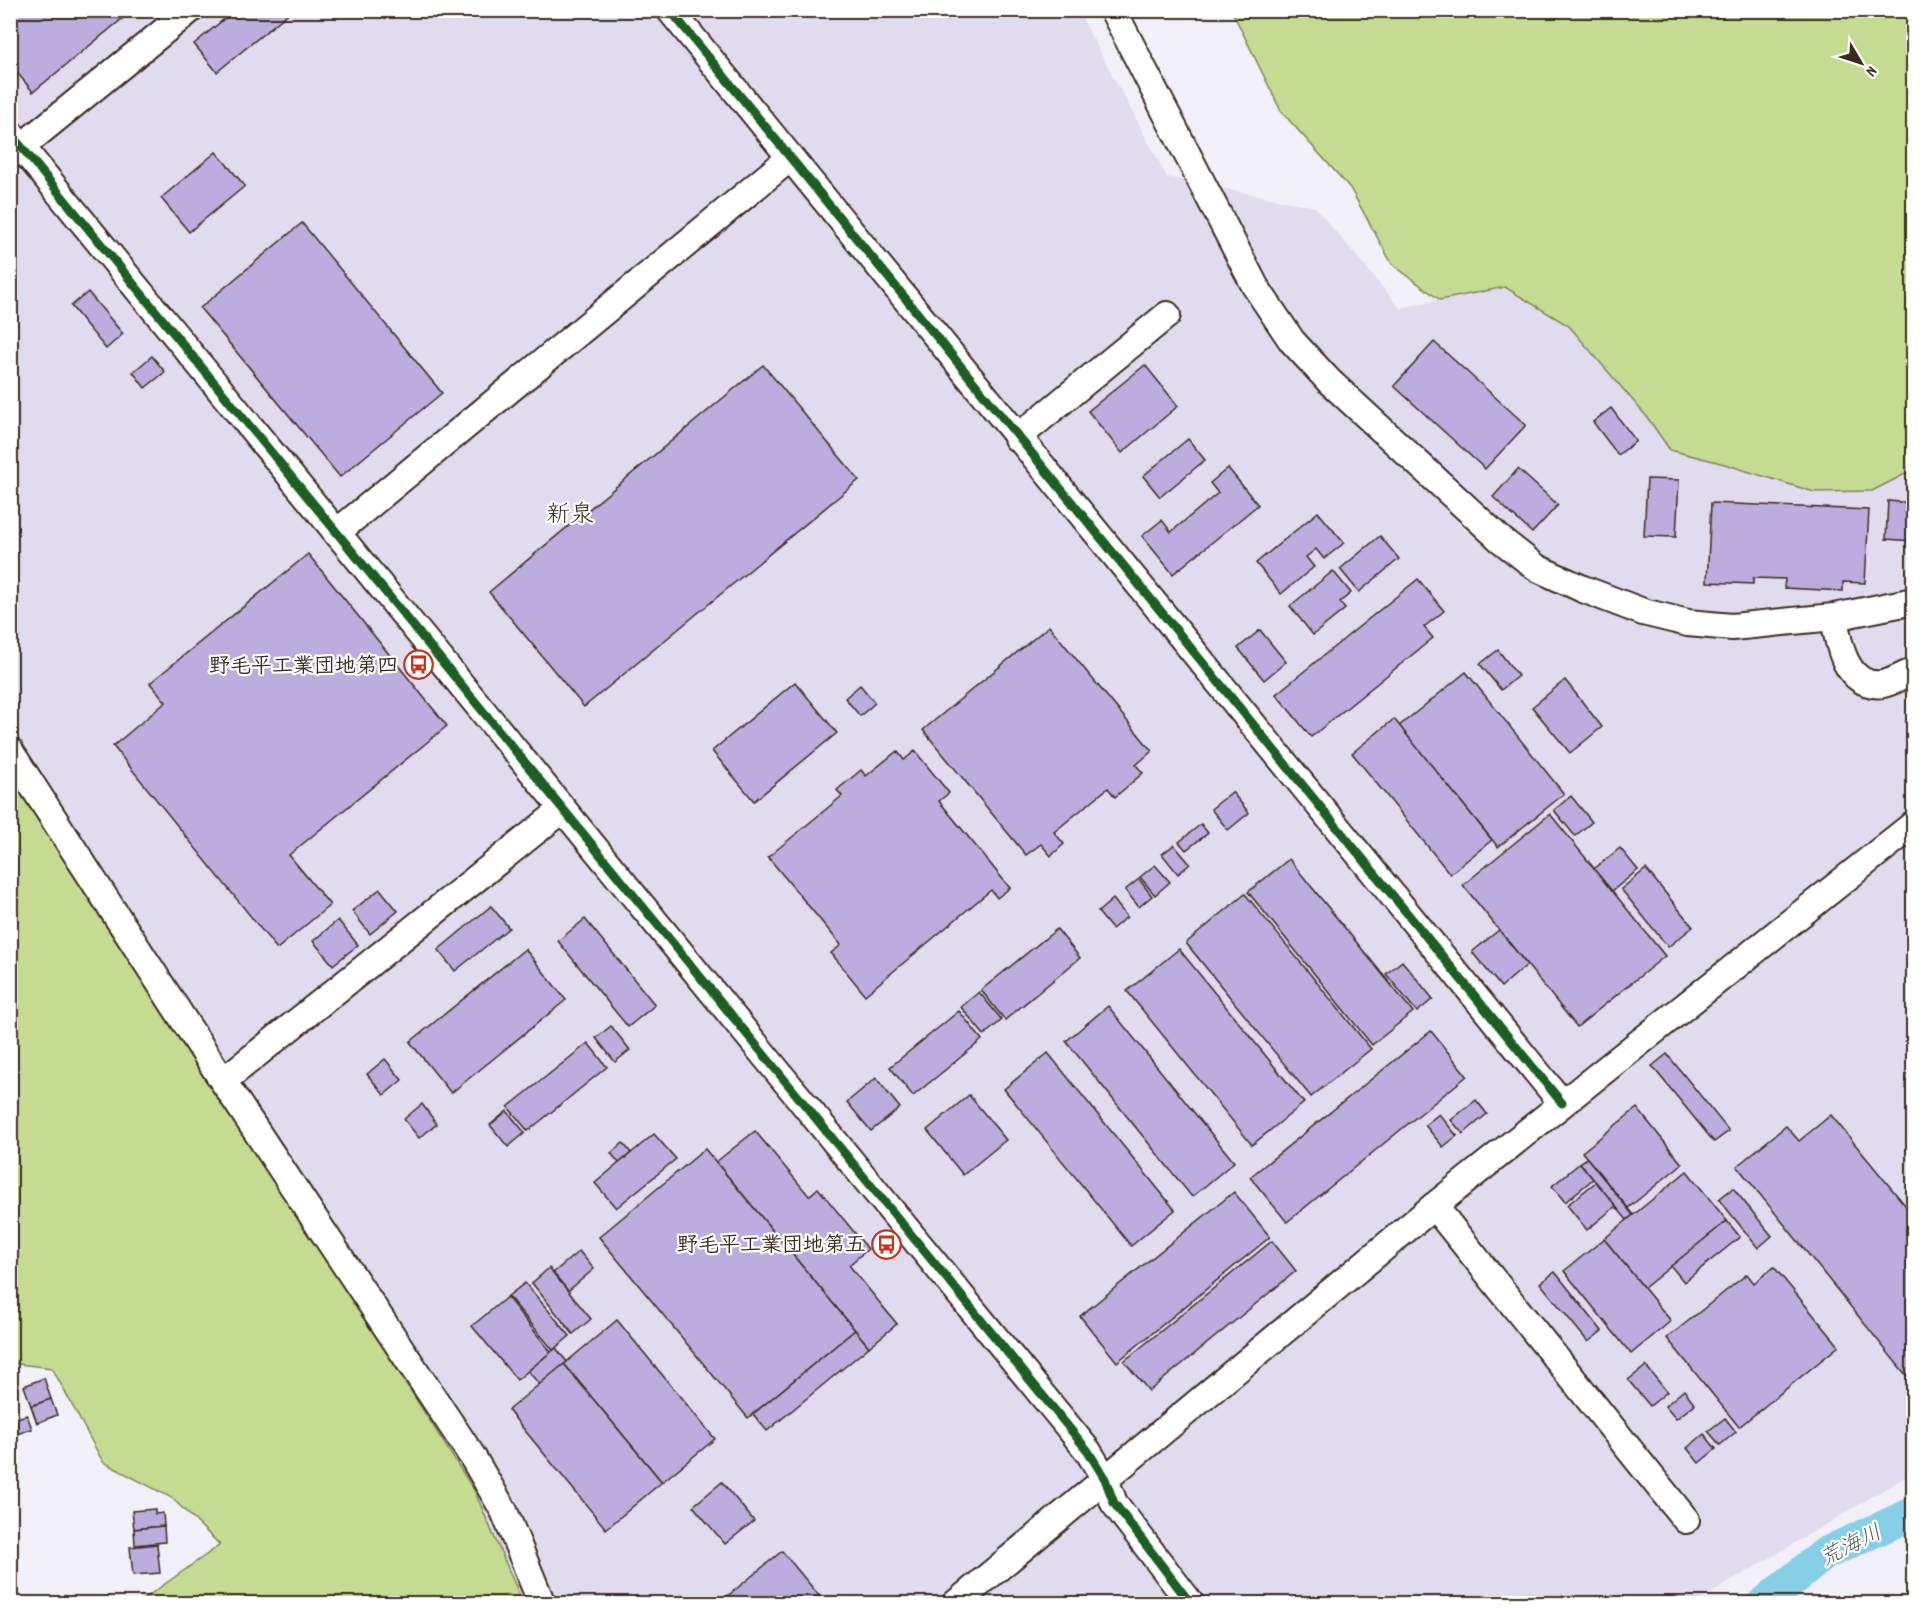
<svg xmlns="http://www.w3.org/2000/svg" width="1924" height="1614" font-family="Dekko,'Klee One',sans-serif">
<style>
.built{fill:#e1dbf0}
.green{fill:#c4db91;stroke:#808258;stroke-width:1.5}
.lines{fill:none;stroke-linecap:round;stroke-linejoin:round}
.river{stroke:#86cfe7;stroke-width:33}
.building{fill:#bbadde;stroke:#3b2a1e;stroke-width:1.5}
.minor-casing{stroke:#3b2a1e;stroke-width:30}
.minor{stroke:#fff;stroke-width:26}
.cycleway-casing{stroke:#fff;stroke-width:13}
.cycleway{stroke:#1b5e20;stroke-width:9}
.labels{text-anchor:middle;stroke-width:4.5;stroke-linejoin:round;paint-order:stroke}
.poi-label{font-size:21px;font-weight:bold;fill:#3b2a1e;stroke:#fff;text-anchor:end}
.water-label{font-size:22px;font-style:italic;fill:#525c5a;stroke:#fff}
.quarter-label{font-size:24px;fill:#3b2a1e;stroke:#fff}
</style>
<rect width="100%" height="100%" fill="#f1eff8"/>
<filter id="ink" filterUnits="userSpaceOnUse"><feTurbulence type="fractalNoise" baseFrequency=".0167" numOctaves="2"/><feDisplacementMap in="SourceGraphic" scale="12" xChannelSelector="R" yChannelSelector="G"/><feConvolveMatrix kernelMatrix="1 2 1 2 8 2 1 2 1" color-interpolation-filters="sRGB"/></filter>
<g filter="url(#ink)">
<path class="built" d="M 10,11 L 1078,11 L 1167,177 L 1315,207 L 1400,308 L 1505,287 L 1569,326 L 1647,417 L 1671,450 L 1721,463 L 1872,491 L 1913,470 L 1913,1472 L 1695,1603 L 1536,1603 L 1529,1595 L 1516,1604 L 523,1603 L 11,772 Z"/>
<g class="green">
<path d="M 1232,11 L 1913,11 L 1913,470 L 1872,491 L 1814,492 L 1721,463 L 1670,450 L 1647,417 L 1569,326 L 1505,287 L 1440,300 L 1392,264 L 1350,188 L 1281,111 Z"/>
<path d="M 11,765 L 474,1490 L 523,1603 L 138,1603 L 220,1545 L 172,1498 L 103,1462 L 52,1368 L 11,1363 Z"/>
</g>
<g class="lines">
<path class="river" d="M 1763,1604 L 1826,1553 L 1914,1513"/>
</g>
<g class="building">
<path d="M 10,10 L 133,10 L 33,92 L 10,64 Z"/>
<path d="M 235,10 L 291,11 L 217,72 L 194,44 Z"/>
<path d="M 216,152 L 245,186 L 189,232 L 161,198 Z"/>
<path d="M 302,223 L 442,393 L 340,477 L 200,308 Z"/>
<path d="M 88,292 L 123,334 L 106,349 L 71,306 Z"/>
<path d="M 1434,342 L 1526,425 L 1485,469 L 1394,386 Z"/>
<path d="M 152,356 L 165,372 L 145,388 L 133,372 Z"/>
<path d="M 763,365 L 859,480 L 584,707 L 489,592 Z"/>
<path d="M 1145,365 L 1178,406 L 1122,453 L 1088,411 Z"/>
<path d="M 1611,408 L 1636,441 L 1618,455 L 1593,422 Z"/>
<path d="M 1188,439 L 1205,460 L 1160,497 L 1143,476 Z"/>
<path d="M 1228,468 L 1258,505 L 1173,574 L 1142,536 L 1162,520 L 1171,532 L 1218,493 L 1210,483 Z"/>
<path d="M 1518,469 L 1558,505 L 1532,533 L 1493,497 Z"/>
<path d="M 1647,479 L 1679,480 L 1676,537 L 1644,536 Z"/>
<path d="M 1888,501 L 1914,503 L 1914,541 L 1886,539 Z"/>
<path d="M 1711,503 L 1869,510 L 1865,583 L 1843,582 L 1843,591 L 1784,588 L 1785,579 L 1753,578 L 1753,584 L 1707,582 Z"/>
<path d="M 1318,512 L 1344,543 L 1324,559 L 1316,549 L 1306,557 L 1314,567 L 1281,594 L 1256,563 Z"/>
<path d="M 1380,536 L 1399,559 L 1359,592 L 1340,569 Z"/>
<path d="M 308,554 L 447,726 L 289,855 L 330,905 L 277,949 L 113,746 L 166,702 L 150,683 Z"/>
<path d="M 1333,571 L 1351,593 L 1340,602 L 1345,609 L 1313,635 L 1290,606 Z"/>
<path d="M 1418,579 L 1444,611 L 1424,627 L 1433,638 L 1311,737 L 1276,694 Z"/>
<path d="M 1049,626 L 1152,751 L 1136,765 L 1143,773 L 1115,797 L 1108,788 L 1054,832 L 1064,844 L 1051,856 L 1041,844 L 1026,855 L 923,730 Z"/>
<path d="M 1260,630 L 1286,662 L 1264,680 L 1238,648 Z"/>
<path d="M 1498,650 L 1518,676 L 1501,690 L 1480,664 Z"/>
<path d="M 1466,672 L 1564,794 L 1498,847 L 1399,726 Z"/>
<path d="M 1565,680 L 1602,727 L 1570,753 L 1532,707 Z"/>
<path d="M 795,682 L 837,733 L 754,801 L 712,751 Z"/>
<path d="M 860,685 L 875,703 L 860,716 L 845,698 Z"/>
<path d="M 1394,719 L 1492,840 L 1450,874 L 1352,753 Z"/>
<path d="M 897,751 L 904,760 L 915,751 L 949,793 L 939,801 L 1010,888 L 997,898 L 991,890 L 865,995 L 831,953 L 841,945 L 768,857 L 842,796 L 837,790 L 861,770 L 866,776 Z"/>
<path d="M 1232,792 L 1249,813 L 1228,830 L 1211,809 Z"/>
<path d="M 1571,796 L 1592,822 L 1575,836 L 1554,810 Z"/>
<path d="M 1550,814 L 1665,956 L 1577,1027 L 1463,885 Z"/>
<path d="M 1201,824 L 1208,833 L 1186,850 L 1179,842 Z"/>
<path d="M 1174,845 L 1190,864 L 1178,874 L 1162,854 Z"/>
<path d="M 1620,848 L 1638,870 L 1612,891 L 1594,869 Z"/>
<path d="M 1289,859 L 1413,1012 L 1372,1045 L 1248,892 Z"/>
<path d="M 1155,865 L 1170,882 L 1155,895 L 1140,877 Z"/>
<path d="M 1646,869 L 1693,927 L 1668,947 L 1621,889 Z"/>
<path d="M 1139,879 L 1152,896 L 1139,907 L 1125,890 Z"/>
<path d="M 380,889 L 398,911 L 370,934 L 352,911 Z"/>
<path d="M 1245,894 L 1371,1049 L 1311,1097 L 1186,943 Z"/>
<path d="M 1113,899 L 1127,917 L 1112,929 L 1098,912 Z"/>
<path d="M 491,906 L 509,928 L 455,971 L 438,950 Z"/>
<path d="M 585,919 L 655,1005 L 628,1027 L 558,941 Z"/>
<path d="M 338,920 L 358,945 L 333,965 L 313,941 Z"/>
<path d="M 1057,929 L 1080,958 L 1005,1020 L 981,990 Z"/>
<path d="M 1499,930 L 1527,965 L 1501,987 L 1472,952 Z"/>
<path d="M 525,949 L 566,1000 L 451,1093 L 410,1042 Z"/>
<path d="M 1179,949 L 1304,1103 L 1252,1145 L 1127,991 Z"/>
<path d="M 1402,961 L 1433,999 L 1417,1012 L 1386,974 Z"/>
<path d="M 979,992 L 1002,1020 L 984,1035 L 961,1007 Z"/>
<path d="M 1108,1006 L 1234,1162 L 1192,1197 L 1066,1041 Z"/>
<path d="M 959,1011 L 982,1040 L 913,1096 L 890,1067 Z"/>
<path d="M 611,1026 L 630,1050 L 615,1062 L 596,1038 Z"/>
<path d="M 1431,1031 L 1467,1076 L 1287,1222 L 1250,1177 Z"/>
<path d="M 588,1043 L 607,1067 L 528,1131 L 508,1107 Z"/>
<path d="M 1048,1053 L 1175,1210 L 1131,1246 L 1004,1089 Z"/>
<path d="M 1667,1054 L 1729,1131 L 1714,1142 L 1652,1066 Z"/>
<path d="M 385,1059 L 402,1080 L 384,1095 L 367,1074 Z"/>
<path d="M 876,1078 L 900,1108 L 871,1131 L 847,1102 Z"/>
<path d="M 969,1095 L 1006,1140 L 963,1175 L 927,1130 Z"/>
<path d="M 1476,1100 L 1487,1114 L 1463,1134 L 1451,1120 Z"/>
<path d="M 422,1104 L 437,1124 L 419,1138 L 404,1119 Z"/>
<path d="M 1637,1108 L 1682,1164 L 1628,1208 L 1582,1152 Z"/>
<path d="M 507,1111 L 525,1133 L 508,1147 L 490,1125 Z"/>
<path d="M 1439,1114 L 1457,1136 L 1443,1147 L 1425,1125 Z"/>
<path d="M 1831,1115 L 1914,1216 L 1914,1385 L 1737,1166 L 1786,1126 L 1799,1141 Z"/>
<path d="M 755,1131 L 809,1196 L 818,1188 L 868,1249 L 849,1265 L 897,1324 L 869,1347 L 716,1162 Z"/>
<path d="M 654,1134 L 676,1159 L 616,1208 L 595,1183 Z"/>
<path d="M 623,1143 L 631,1153 L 619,1163 L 611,1153 Z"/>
<path d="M 705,1149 L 855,1330 L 748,1418 L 599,1237 Z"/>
<path d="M 1587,1158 L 1633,1215 L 1627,1220 L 1580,1163 Z"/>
<path d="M 1580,1163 L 1593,1179 L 1565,1202 L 1552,1186 Z"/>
<path d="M 1687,1171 L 1727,1221 L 1644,1288 L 1604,1239 Z"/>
<path d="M 1596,1182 L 1616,1206 L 1587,1230 L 1567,1205 Z"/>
<path d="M 1733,1188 L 1772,1236 L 1758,1248 L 1719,1199 Z"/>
<path d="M 1234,1192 L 1270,1237 L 1117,1362 L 1080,1316 Z"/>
<path d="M 1727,1221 L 1740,1237 L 1684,1282 L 1671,1266 Z"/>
<path d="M 1604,1239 L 1671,1321 L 1631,1354 L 1564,1271 Z"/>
<path d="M 1272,1241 L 1296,1271 L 1149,1391 L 1124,1361 Z"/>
<path d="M 579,1251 L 594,1269 L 568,1291 L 553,1273 Z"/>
<path d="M 1774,1267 L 1839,1346 L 1739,1427 L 1667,1338 L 1747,1274 L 1754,1283 Z"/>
<path d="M 549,1268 L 591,1319 L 573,1334 L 532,1283 Z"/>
<path d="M 1555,1272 L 1602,1331 L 1588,1342 L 1540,1283 Z"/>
<path d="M 525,1283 L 570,1336 L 553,1350 L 508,1296 Z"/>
<path d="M 507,1297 L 551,1352 L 517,1380 L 472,1326 Z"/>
<path d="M 617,1320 L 715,1439 L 662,1482 L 564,1364 Z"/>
<path d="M 855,1330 L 869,1347 L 767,1431 L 753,1414 Z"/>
<path d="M 556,1348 L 567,1362 L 540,1385 L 528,1371 Z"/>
<path d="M 564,1364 L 662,1482 L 606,1529 L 508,1410 Z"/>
<path d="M 1646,1366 L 1667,1392 L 1650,1406 L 1628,1380 Z"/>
<path d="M 44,1378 L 51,1399 L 31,1406 L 24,1386 Z"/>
<path d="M 1684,1390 L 1695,1404 L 1676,1419 L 1665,1406 Z"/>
<path d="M 51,1399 L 57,1415 L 37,1423 L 31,1406 Z"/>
<path d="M 27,1415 L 32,1429 L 11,1436 L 10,1420 Z"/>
<path d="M 1725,1418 L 1736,1432 L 1720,1445 L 1708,1431 Z"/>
<path d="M 1704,1434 L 1716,1449 L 1699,1463 L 1687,1448 Z"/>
<path d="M 722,1482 L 754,1521 L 725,1544 L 693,1506 Z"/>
<path d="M 155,1509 L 155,1514 L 163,1513 L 164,1526 L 134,1529 L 132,1511 Z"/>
<path d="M 164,1526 L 165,1542 L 135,1545 L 134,1529 Z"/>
<path d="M 157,1544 L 160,1573 L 133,1575 L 130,1547 Z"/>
<path d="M 782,1551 L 826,1604 L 718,1604 Z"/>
</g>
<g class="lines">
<defs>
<g id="minor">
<path d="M 670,10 L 1562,1103"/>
<path d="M 1113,10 L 1255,286 L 1292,341 L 1329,381 L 1500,539 L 1537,568 L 1583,589 L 1643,612 L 1688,623 L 1732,627 L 1834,617 L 1914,601"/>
<path d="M 10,133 L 1088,1451 L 1105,1479 L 1114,1503 L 1191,1604"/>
<path d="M 10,156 L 190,10"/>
<path d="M 1017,438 L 1167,315"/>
<path d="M 336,533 L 790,158"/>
<path d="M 1834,617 C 1838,643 1846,689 1883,684 C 1893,682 1904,675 1914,671"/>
<path d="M 10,751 L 223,1081 L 472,1456 L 504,1511 L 542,1604"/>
<path d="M 223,1081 L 562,810"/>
<path d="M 1434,1206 L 1686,1520"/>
<path d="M 955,1604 L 1434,1206 L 1914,824"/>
</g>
</defs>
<use href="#minor" class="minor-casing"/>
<use href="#minor" class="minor"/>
<defs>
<g id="cycleway">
<path d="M 670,10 L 1562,1103"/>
<path d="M 10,133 L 1088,1451 L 1105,1479 L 1114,1503 L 1191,1604"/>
</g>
</defs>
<use href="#cycleway" class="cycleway-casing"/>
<use href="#cycleway" class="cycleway"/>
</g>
</g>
<defs>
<symbol id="bus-ring" viewBox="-11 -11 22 22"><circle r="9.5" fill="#fff" stroke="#c8321e" stroke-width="1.5"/><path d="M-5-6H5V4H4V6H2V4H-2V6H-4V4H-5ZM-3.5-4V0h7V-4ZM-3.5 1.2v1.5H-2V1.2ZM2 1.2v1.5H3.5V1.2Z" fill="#c8321e"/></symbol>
</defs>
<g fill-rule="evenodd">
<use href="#bus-ring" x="402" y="648" width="33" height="33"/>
<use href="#bus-ring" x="870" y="1228" width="33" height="33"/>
</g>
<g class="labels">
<g class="poi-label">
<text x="398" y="672">野毛平工業団地第四</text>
<text x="866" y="1251">野毛平工業団地第五</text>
</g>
<g class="water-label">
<text transform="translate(1850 1544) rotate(-27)" y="8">荒海川</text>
</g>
<g class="quarter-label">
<text x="570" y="521">新泉</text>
</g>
</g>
<rect width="1924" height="1614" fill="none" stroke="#fff" stroke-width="36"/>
<rect x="18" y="18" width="1888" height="1578" fill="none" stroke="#3b2a1e" stroke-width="2" filter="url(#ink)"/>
<g transform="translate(1861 63) rotate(129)" stroke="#ffffff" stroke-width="4.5" paint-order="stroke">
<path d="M0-4.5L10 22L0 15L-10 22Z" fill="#3b2a1e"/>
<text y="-9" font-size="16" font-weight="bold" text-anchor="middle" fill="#3b2a1e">N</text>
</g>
</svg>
